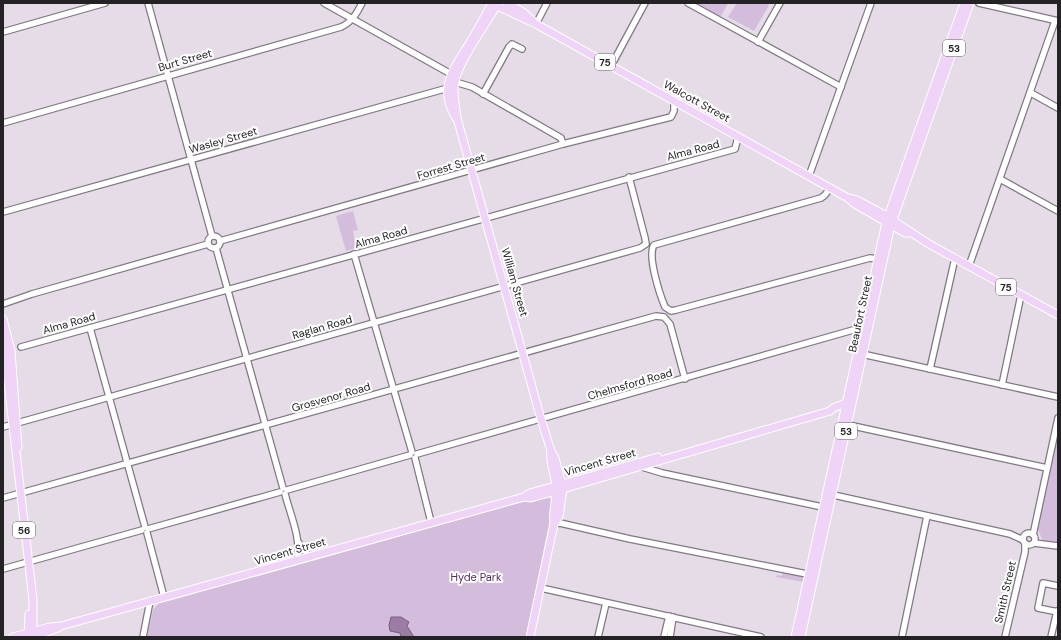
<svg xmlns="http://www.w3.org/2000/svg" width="1061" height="640" font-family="'DM Sans',sans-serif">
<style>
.green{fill:#d4bcdc}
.water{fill:#9d7ba7;stroke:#796080}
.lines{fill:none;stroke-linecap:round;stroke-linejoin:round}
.minor-casing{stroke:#807883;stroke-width:8}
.major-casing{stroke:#fff;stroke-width:9}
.minor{stroke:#fff;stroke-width:5.5}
.major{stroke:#f0d4f8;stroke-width:7}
.labels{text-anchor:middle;stroke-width:4;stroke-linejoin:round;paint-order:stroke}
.shield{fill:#fff;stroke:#666467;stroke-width:1}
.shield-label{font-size:10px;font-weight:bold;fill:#252226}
.street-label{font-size:11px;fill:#252226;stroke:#fff}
.park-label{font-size:11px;fill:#582b65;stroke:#fff}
</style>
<rect width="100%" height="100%" fill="#e5dce8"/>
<g class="green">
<path d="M 688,3 L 728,3 L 719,20 Z"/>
<path d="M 737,3 L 765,3 L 769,5 L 754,31 L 728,17 Z"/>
<path d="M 353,211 L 358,230 L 353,231 L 356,248 L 346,251 L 336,216 Z"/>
<path d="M 1058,418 L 1058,546 L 1044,543 L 1035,523 Z"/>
<path d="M 548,497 L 552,500 L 552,508 L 526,637 L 147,637 L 153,610 L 158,604 L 519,503 Z"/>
<path d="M 783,572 L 805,575 L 804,582 L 776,577 L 777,575 L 782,576 Z"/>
</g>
<path class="water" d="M 391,617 L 401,617 L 409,622 L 407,626 L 414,637 L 401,637 L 400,633 L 390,631 L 389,625 Z"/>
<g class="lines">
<defs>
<g id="minor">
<path d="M 148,3 L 212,236"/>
<path d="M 324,3 L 451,74"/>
<path d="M 688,3 L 841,87"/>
<path d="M 979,3 L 1058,21"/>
<path d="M 536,24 L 547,3"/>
<path d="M 3,32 L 105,3"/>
<path d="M 758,42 L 780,3"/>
<path d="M 611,66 L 645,3"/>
<path d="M 455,82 L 472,87 L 561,138 L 563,144"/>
<path d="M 1031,93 L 1058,108"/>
<path d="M 483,94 L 509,47 L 512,44 L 522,49"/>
<path d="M 3,123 L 341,27 C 352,22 357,13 362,3"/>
<path d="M 809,176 L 871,3"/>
<path d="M 1000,179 L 1058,211"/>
<path d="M 830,188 L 825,195 L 821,198 L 654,245 C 647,256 660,295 665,307 L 671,311 L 676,310 L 870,258 L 878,259"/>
<path d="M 3,212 L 448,88"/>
<circle cx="214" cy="242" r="6"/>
<path d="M 220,241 L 563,144 L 671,117 L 674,111 L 674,101"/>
<path d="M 216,248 L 283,488"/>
<path d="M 354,254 L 412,452"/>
<path d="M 969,266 L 1055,21"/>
<path d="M 3,304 L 32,294 L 208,244"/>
<path d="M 90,328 L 145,527"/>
<path d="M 21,347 L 735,149 L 738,137"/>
<path d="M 862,354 L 1058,397"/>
<path d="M 930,369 L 955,258"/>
<path d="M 1002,385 L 1021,295"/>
<path d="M 844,424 L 1047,468"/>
<path d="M 3,427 L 640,248 L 646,244 L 645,238 L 629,177"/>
<path d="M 417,454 L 853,330 L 865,331"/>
<path d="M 415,458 L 431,522"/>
<path d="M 642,467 L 662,473 L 827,508"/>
<path d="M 287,490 L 410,455"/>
<path d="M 285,494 C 290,514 302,540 297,560"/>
<path d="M 829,494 L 1010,534 L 1023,540"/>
<path d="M 3,498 L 656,316 L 664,317 L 670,324 L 685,379"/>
<path d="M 554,524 L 560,523 L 630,539 L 812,575"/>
<path d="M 148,529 L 280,492"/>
<circle cx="1029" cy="539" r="6"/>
<path d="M 147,533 L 164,597"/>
<path d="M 1033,535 L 1058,418"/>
<path d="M 299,543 L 309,557"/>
<path d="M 1034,543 L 1058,546"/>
<path d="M 3,569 L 142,530"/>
<path d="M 1058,586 L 1043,583 L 1038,608 L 1058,612"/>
<path d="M 541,588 L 761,637"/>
<path d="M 143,637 L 150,601"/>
<path d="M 598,637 L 606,603"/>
<path d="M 664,637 L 669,616"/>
<path d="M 670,637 L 673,617"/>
<path d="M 902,637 L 927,516"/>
<path d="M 1005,637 L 1025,552 L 1025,543"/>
<path d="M 1051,637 L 1057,611"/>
</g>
<g id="major">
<path d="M 498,3 C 487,23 459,61 455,81 C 452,93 456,106 457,118 L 541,419 L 551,451 L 555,458 L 563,489 L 559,517 L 554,524 L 530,637"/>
<path d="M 507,3 L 523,12 L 533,21"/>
<path d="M 493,4 L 536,24 L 830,188 L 848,198 L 855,204 L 905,233 L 911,233"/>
<path d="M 456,118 C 438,90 452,71 467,47 C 476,33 484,18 492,3"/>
<path d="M 848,198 L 857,200 L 883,214 L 929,244 L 1058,315"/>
<path d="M 3,319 L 11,351 L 18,447"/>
<path d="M 3,339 L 33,600 L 33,637"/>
<path d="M 551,451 C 549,463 555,474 556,486 C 557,499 552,511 554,524"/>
<path d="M 524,497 L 530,493 L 658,457"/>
<path d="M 13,637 L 50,627 L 61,626 L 524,497 L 531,498 L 556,491 L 830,411 L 833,408 L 846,403"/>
<path d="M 28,637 L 29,614"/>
<path d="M 33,637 L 58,628"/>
<path d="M 795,637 L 886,222 L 964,3"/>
<path d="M 801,637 L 891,225 L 970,3"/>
</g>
</defs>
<use href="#minor" class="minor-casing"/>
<use href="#major" class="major-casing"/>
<use href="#minor" class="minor"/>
<use href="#major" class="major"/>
</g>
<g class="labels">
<g class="shield">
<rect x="943" y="40" width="22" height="16" rx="3"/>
<rect x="595" y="54" width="20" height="16" rx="3"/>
<rect x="996" y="279" width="20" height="16" rx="3"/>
<rect x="835" y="423" width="22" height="16" rx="3"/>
<rect x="13" y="522" width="22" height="16" rx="3"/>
</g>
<g class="shield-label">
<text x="954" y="52">53</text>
<text x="605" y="66">75</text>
<text x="1006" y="291">75</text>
<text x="846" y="435">53</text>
<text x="24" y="534">56</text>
</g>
<g class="street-label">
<text transform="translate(185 60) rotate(-16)" y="4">Burt Street</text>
<text transform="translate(697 101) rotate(29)" y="4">Walcott Street</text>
<text transform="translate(223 140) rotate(-16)" y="4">Wasley Street</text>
<text transform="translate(693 150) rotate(-15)" y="4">Alma Road</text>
<text transform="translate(451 166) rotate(-16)" y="4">Forrest Street</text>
<text transform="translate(381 237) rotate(-16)" y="4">Alma Road</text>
<text transform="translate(515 282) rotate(74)" y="4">William Street</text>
<text transform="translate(860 314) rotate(-78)" y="4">Beaufort Street</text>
<text transform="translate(69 323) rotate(-16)" y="4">Alma Road</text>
<text transform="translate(322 327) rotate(-16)" y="4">Raglan Road</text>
<text transform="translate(630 384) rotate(-16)" y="4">Chelmsford Road</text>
<text transform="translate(331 397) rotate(-16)" y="4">Grosvenor Road</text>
<text transform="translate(600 462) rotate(-16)" y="4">Vincent Street</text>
<text transform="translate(290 551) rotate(-16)" y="4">Vincent Street</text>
<text transform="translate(1005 592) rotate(-77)" y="4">Smith Street</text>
</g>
<g class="park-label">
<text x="476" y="581">Hyde Park</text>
</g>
</g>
<rect width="1061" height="640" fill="none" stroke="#252226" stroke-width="8"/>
</svg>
